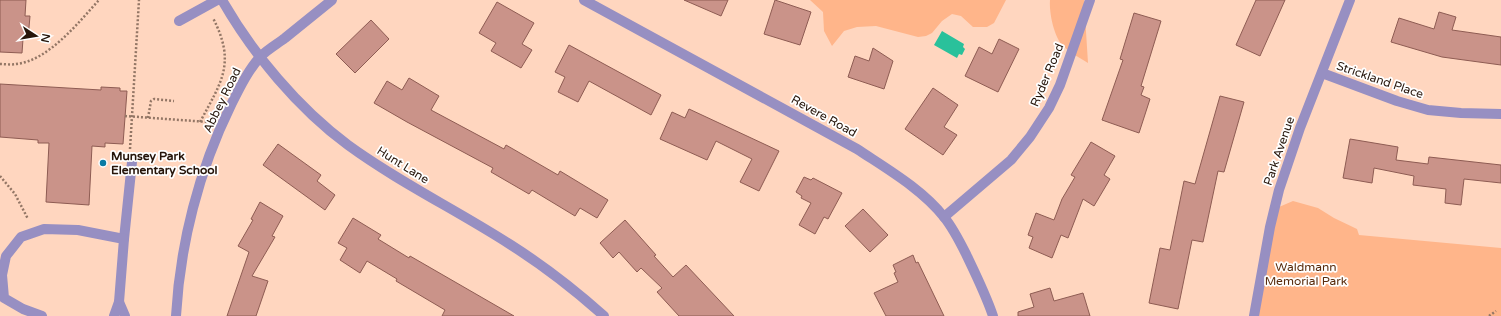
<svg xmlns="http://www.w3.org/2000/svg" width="1501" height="316" font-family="'Varela Round',sans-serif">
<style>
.green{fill:#ffb58a}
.water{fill:#2ac19b}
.building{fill:#ca9389;stroke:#8e5c53}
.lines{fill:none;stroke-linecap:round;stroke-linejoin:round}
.path{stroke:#937665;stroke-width:2.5;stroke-dasharray:2 2;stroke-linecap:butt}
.minor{stroke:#978fc2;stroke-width:10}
.poi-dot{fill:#0a7ba4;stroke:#fff;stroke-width:1.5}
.labels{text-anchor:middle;stroke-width:3.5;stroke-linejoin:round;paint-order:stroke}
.street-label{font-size:12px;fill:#26150a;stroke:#fff}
.poi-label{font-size:12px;font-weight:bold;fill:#26150a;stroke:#fff;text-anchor:start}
.park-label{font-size:12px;fill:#582b0c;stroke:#fff}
</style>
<rect width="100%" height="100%" fill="#ffd6bf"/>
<g class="green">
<path d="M 810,0 L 1006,0 L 994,23 L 987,27 L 973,27 L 961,16 L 952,14 L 942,21 L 932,33 L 926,36 L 918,37 L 876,26 L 857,27 L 844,31 L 832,46 L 824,31 L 823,12 Z"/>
<path d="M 1050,0 L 1084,0 L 1088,63 C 1080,58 1071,53 1064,47 C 1054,38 1049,13 1050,0 Z"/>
<path d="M 1293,201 L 1318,208 L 1334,218 L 1357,229 L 1359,235 L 1501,248 L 1501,316 L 1254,316 L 1279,207 Z"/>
</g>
<path class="water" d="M 942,31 L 964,44 L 963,47 L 965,49 L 962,55 L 959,54 L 957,58 L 934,45 Z"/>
<g class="building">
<path d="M 0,0 L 26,0 L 25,16 L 30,16 L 28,39 L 23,39 L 22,53 L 0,52 Z"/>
<path d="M 684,0 L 728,0 L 721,16 Z"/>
<path d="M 775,0 L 811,12 L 800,45 L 764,34 Z"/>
<path d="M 1256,0 L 1285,0 L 1260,56 L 1236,45 Z"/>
<path d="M 497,2 L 534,23 L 522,44 L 532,50 L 521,68 L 491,51 L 496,43 L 479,33 Z"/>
<path d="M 1439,12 L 1456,17 L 1452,30 L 1501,37 L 1501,65 L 1442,57 L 1391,42 L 1399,18 L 1434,29 Z"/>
<path d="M 1134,13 L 1161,21 L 1141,86 L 1144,87 L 1141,95 L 1150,99 L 1139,133 L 1102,120 L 1123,60 L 1120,59 Z"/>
<path d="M 371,20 L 389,39 L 355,73 L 336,54 Z"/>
<path d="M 999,39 L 1019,49 L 998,92 L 965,76 L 979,47 L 992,54 Z"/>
<path d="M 569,45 L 661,95 L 651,115 L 589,81 L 578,102 L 558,92 L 565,77 L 555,72 Z"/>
<path d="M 873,48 L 893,61 L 884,89 L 848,77 L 855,56 L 869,61 Z"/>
<path d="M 409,78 L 439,96 L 431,110 L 504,149 L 506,145 L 558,175 L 560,171 L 608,200 L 597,218 L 580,208 L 575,216 L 532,190 L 529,194 L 491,172 L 493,168 L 407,122 L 374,103 L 387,81 L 402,90 Z"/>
<path d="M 0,84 L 101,90 L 101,87 L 120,88 L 120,91 L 127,91 L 123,144 L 105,143 L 105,147 L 92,146 L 89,205 L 46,202 L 49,143 L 38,143 L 38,140 L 0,137 Z"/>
<path d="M 933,88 L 958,105 L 944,127 L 957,135 L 943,155 L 905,129 Z"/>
<path d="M 1220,96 L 1244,102 L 1224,172 L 1218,171 L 1203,242 L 1192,240 L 1178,309 L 1149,303 L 1160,248 L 1170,250 L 1184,181 L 1195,184 Z"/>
<path d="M 689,109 L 779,151 L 759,191 L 740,182 L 752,159 L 716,141 L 707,160 L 660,139 L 672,112 L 685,118 Z"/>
<path d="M 1350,139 L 1398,147 L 1396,160 L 1428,164 L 1429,157 L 1501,165 L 1501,183 L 1464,179 L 1461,205 L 1445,203 L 1446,189 L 1413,185 L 1414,176 L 1374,168 L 1372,183 L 1343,178 Z"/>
<path d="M 1091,142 L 1115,156 L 1104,175 L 1110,179 L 1094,206 L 1083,199 L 1068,238 L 1061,235 L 1052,258 L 1029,248 L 1033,237 L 1028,235 L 1036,213 L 1054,220 L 1062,199 L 1075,177 L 1071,175 Z"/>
<path d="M 278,144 L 321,175 L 317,181 L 335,195 L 325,210 L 263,165 Z"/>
<path d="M 804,177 L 811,180 L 813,178 L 842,193 L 828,219 L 824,217 L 815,234 L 799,225 L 811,203 L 801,198 L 802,196 L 796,192 Z"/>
<path d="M 260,202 L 283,216 L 272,236 L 275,237 L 252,276 L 268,281 L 256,316 L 227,316 L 249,252 L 238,246 L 253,220 L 251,219 Z"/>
<path d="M 863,209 L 888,235 L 870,252 L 845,226 Z"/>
<path d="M 353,218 L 381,235 L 378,239 L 409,258 L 410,256 L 514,316 L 442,316 L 445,310 L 396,281 L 397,279 L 367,261 L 360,273 L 340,260 L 347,248 L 338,243 Z"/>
<path d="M 625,220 L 656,255 L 654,256 L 673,277 L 686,265 L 734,316 L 679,316 L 657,292 L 662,288 L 641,268 L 637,272 L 619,252 L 613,258 L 600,243 Z"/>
<path d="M 913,255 L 916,263 L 918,262 L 944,316 L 886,316 L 874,293 L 898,282 L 894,273 L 896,272 L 893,265 Z"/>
<path d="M 1050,288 L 1054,301 L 1083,293 L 1090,316 L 1018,316 L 1018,312 L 1034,307 L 1030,294 Z"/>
</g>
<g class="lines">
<g class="path">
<path d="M 0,64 C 5,64 11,65 16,64 C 48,61 78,23 99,0"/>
<path d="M 125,116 L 208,122"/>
<path d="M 148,118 L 151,101 L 154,99 L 174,101"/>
<path d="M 200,122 C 222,81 236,63 213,18"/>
<path d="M 130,149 L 139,0"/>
<path d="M 0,176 L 15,194 L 28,219"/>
<path d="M 1489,316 L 1496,311"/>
</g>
<g class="minor">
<path d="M 222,0 C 253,54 298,108 348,145 C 400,183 457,210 511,245 C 544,266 575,290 604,316"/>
<path d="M 584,0 L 857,149 C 887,169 922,189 944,217 C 953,228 960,242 966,254 C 976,275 986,295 993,316"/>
<path d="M 179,21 L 217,0"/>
<path d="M 1322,73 L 1397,101 L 1428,110 L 1461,113 L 1501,114"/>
<path d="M 944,217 L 1011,160 L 1030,137 L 1049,108 L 1060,85 L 1090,0"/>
<path d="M 124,239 L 132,162"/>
<path d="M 119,302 L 125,316"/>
<path d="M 42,316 L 23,309 L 4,298 L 2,275 L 6,256 L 21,237 L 44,229 L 78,230 L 124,239 L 119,302 L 114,316"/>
<path d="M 176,316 C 180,244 199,170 231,105 C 239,89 248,70 261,56 C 268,49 277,44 285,38 C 301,25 316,13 332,0"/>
<path d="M 1254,316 L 1270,227 L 1279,190 L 1300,128 L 1350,0"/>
</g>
</g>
<circle class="poi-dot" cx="103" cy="163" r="4"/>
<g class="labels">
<g class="street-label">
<text transform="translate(1047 75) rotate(-67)" y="4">Ryder Road</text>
<text transform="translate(1380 80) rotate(19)" y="4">Strickland Place</text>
<text transform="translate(222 100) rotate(-64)" y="4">Abbey Road</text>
<text transform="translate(824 116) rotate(29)" y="4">Revere Road</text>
<text transform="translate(1279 151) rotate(-71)" y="4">Park Avenue</text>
<text transform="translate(403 165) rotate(32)" y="4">Hunt Lane</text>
</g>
<g class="poi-label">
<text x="111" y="160">Munsey Park<tspan x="111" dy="14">Elementary School</tspan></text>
</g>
<g class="park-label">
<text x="1306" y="271">Waldmann<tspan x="1306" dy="14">Memorial Park</tspan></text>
</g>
</g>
<g transform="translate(36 36) rotate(102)" stroke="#ffffff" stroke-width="3" paint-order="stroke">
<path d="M0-3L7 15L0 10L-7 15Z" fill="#26150a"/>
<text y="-6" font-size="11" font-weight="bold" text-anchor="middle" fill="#26150a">N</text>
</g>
</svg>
